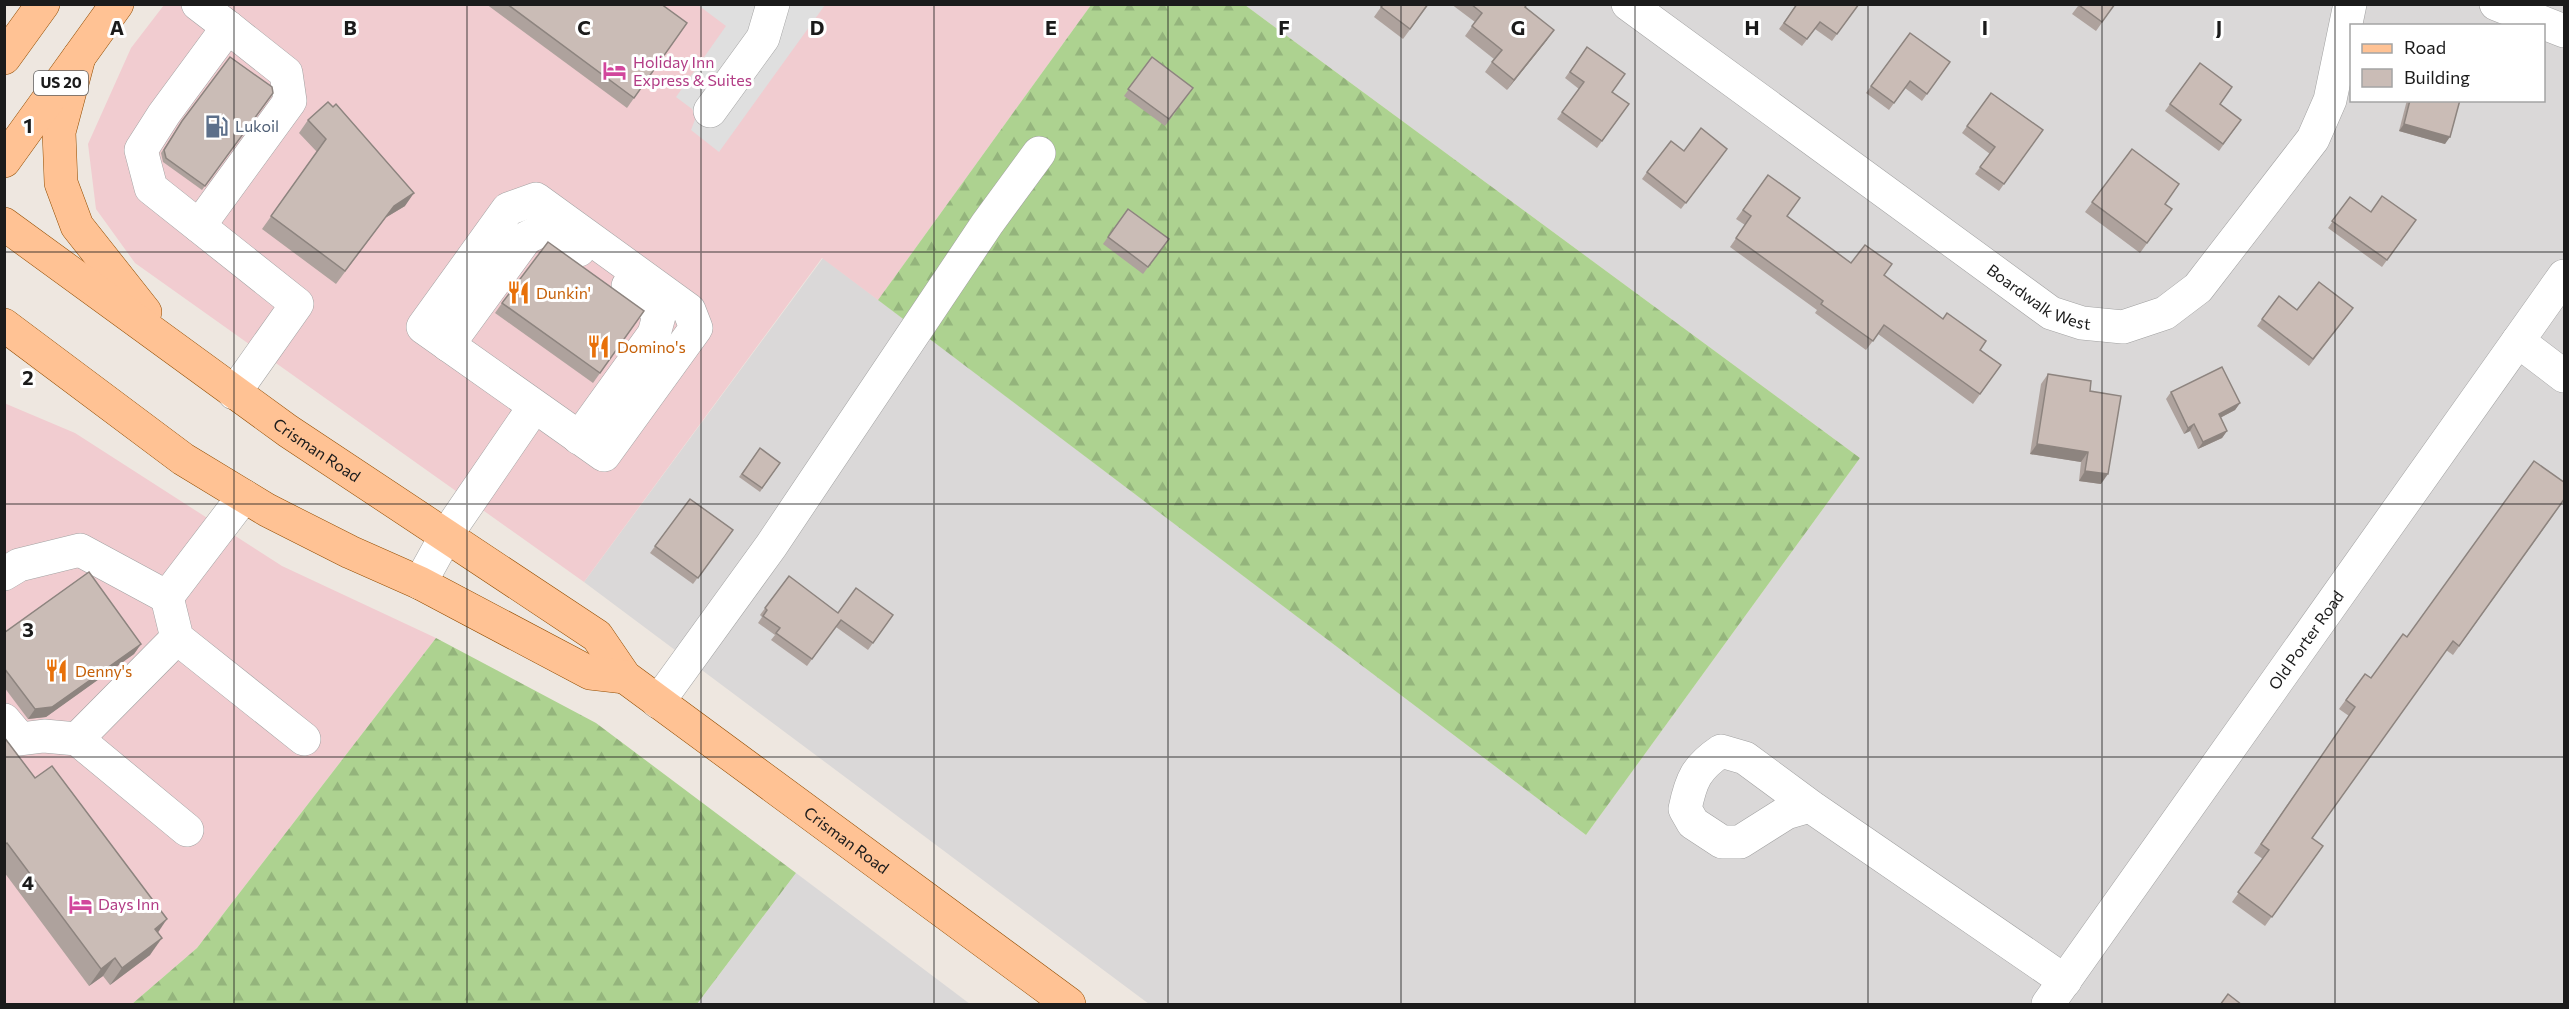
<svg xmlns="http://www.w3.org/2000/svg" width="2569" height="1009" font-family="Commissioner,sans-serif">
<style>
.residential{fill:#dad8d8;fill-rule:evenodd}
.commercial{fill:#f1ccd0}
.forest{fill:url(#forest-firs)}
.parking{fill:#dfdfdf}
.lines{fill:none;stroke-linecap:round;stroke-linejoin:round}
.minor-casing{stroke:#a2a2a2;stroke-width:34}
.major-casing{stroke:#934d00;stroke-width:34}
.minor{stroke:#fff;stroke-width:33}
.major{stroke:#ffc294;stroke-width:33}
.wall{fill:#aea29d}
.shaded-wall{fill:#8d847f}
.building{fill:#cabcb6;stroke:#8d847f;stroke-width:1.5}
.grid{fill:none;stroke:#1b1b1b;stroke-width:1.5;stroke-opacity:0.55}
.labels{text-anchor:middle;stroke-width:6;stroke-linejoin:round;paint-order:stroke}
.shield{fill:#fff;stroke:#5f5f5f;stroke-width:1.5}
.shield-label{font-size:15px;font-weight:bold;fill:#1b1b1b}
.hotel-label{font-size:16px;fill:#b23c85;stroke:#fff;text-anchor:start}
.service-label{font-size:16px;fill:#4e5e75;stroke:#fff;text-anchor:start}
.food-label{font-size:16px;fill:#c56008;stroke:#fff;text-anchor:start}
.street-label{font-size:16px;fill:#1b1b1b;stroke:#fff}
.grid-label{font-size:20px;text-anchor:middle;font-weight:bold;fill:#1b1b1b;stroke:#fff;stroke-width:6;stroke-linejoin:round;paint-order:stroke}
</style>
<defs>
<pattern id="forest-firs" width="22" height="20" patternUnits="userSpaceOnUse" patternTransform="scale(1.5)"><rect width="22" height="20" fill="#add290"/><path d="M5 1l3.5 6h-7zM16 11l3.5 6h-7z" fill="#94b47c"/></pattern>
</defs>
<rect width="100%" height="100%" fill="#eee7e0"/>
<g class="residential">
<path d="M 1245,5 L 2564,5 L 2564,1004 L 1149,1004 L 584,582 L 823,258 L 1586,835 L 1860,458 ZM 2352,26 L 2544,26 L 2544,100 L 2352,100 Z"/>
<path d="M 796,873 L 970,1004 L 697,1004 Z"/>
</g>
<g class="commercial">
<path d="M 164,5 L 1091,5 L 878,300 L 822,258 L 584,582 L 135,263 L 96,209 L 88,144 L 131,48 Z"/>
<path d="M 4,403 L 75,433 L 282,566 L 436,638 L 197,948 L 132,1004 L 5,1004 Z"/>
</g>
<g class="forest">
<path d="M 1091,5 L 1245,5 L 1860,458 L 1586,835 L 878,300 Z"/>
<path d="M 436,638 L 596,723 L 796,873 L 697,1004 L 132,1004 L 197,948 Z"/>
</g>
<path class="parking" d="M 698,5 L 825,5 L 719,152 L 691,130 L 696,117 L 692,109 L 676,97 L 726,26 Z"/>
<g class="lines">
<defs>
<g id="minor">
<path d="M 198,4 L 228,27 L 164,114 L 141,150 L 151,188 L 297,304 L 234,393"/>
<path id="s1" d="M 1628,4 L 2051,313 L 2082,323 L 2123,327 L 2165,313 L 2198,288 L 2313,139 L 2330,100 L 2350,4"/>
<path d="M 2496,4 L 2564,31"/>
<path d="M 710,111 L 763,38 L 773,4"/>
<path d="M 536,199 L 689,310 L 696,328 L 604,455 L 423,327 L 508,209 Z"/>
<path d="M 199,226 L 290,101 L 286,73 L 228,27"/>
<path d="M 2518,341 L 2564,376"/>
<path d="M 448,345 L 526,238 L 542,230 L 556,234 L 579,250"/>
<path d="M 579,438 L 654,334 L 659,316 L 649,301 L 628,286"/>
<path d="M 4,574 L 19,565 L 80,550 L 167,597 L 244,496"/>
<path d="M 420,583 L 447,534 L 534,407"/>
<path d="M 167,597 L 177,638 L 304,739"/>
<path d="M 658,702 L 771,546 L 987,224 L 1039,153"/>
<path d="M 4,720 L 20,739 L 44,736 L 77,739 L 187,830"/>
<path d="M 77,739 L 177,638"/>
<path d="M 1810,806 L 1786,813 L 1740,842 L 1722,842 L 1693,823 L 1685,809 C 1691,780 1696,768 1721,751 L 1745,758 L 1810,806 L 2065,981"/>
<path id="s2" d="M 2048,1004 L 2564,276"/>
</g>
<g id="major">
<path d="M 79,57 L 59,132 L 61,183 L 77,226 L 145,312"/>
<path d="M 4,58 L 43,4"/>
<path d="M 4,161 L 117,4"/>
<path id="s3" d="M 4,224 L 288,431 L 597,636 L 625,677 L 1069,1004"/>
<path d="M 4,325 L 183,459 L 267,510 L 350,552 L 420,583 L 590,673 L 625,677"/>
</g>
</defs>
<use href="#minor" class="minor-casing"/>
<use href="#major" class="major-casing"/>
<use href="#minor" class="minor"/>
<use href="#major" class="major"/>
</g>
<g class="wall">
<path d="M 486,4 L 661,4 L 687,23 L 627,108 Z"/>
<path d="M 1429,4 L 1403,39 L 1374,17 L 1381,7 Z"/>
<path d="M 1451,4 L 1528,4 L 1525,8 L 1547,40 L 1507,90 L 1485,72 L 1494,59 L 1465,36 L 1475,22 Z"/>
<path d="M 1797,4 L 1859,4 L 1832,41 L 1815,29 L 1802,46 L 1779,29 Z"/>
<path d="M 2077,4 L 2115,4 L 2096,31 L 2072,14 L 2078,6 Z"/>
<path d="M 1910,33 L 1950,62 L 1922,101 L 1905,88 L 1889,110 L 1866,93 Z"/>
<path d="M 1587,47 L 1612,92 L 1629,104 L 1597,148 L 1557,119 L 1579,89 L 1565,78 Z"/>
<path d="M 1152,57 L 1193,88 L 1165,126 L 1124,96 Z"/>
<path d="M 273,93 L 202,190 L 163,162 L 161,153 L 182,121 Z"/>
<path d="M 1991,93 L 2043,130 L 1999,191 L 1975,174 L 1990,154 L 1962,133 Z"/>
<path d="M 2407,100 L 2460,100 L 2445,144 L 2399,131 Z"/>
<path d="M 2170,104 L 2220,104 L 2241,120 L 2219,151 L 2165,111 Z"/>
<path d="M 308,120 L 405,206 L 385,218 L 336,284 L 262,229 L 317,152 L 299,133 Z"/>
<path d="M 2132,149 L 2165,204 L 2172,209 L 2140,253 L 2085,212 Z"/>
<path d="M 1684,151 L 1723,155 L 1681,209 L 1642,179 L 1647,172 Z"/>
<path d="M 1768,175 L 1787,216 L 1851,263 L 1884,276 L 2001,365 L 1973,404 L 1878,334 L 1866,350 L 1815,313 L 1817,310 L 1730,247 L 1745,225 L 1736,219 Z"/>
<path d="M 2350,197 L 2371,212 L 2416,220 L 2382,267 L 2328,228 Z"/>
<path d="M 1128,209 L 1169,239 L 1143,274 L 1103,244 Z"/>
<path d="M 2279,296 L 2297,310 L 2348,315 L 2309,366 L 2257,326 Z"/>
<path d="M 502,303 L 644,311 L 593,383 L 495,313 Z"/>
<path d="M 2048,374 L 2090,391 L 2101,484 L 2079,481 L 2081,462 L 2030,454 L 2041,384 Z"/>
<path d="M 2171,392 L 2240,403 L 2235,410 L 2220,418 L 2227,431 L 2222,438 L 2198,449 L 2190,431 L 2184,434 L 2166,399 Z"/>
<path d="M 760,448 L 780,463 L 760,492 L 739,477 Z"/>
<path d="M 690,499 L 733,530 L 693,584 L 650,553 Z"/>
<path d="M 2565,499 L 2453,655 L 2446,650 L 2312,838 L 2323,846 L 2265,926 L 2232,902 L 2263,859 L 2254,853 L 2349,716 L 2339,709 L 2365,674 L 2371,678 L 2407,637 Z"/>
<path d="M 789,576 L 838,613 L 893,615 L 868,650 L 836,627 L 807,666 L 771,640 L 775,635 L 758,623 L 762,617 L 760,615 Z"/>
<path d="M 4,633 L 141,644 L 134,654 L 46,717 L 28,719 L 4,687 Z"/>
<path d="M 4,737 L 35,778 L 158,933 L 150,955 L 110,985 L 103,976 L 89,986 L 4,872 Z"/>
</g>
<g class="shaded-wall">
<path d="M 1554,30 L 1547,40 L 1507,90 L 1514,80 Z"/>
<path d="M 2404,124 L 2450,137 L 2445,144 L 2399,131 Z"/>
<path d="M 414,193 L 405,206 L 385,218 L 336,284 L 394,206 Z"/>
<path d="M 2240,403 L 2235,410 L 2214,421 L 2219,414 Z"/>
<path d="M 2194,424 L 2190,431 L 2184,434 L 2188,428 Z"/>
<path d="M 2227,431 L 2222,438 L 2198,449 L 2203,442 Z"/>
<path d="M 2037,444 L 2088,452 L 2081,462 L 2030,454 Z"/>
<path d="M 2085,471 L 2108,474 L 2101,484 L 2079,481 Z"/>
<path d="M 141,644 L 134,654 L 46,717 L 28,719 L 35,709 Z"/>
<path d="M 167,919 L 155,937 L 155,929 Z"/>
<path d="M 162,938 L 150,955 L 110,985 L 122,968 Z"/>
<path d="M 115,958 L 103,976 L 89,986 L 101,969 Z"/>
</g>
<g class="building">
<path d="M 507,4 L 661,4 L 687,23 L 634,98 Z"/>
<path d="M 1384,4 L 1428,4 L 1410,29 L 1381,7 Z"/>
<path d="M 1471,4 L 1527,4 L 1525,7 L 1554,30 L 1514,80 L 1492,62 L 1502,50 L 1472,26 L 1482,13 Z"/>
<path d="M 1797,4 L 1859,4 L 1837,34 L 1820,22 L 1807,39 L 1784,23 Z"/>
<path d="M 2079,4 L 2115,4 L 2102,22 L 2079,5 Z"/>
<path d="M 1910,33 L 1950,62 L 1927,94 L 1910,81 L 1894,103 L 1871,86 Z"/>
<path d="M 1587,47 L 1625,74 L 1612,92 L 1629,104 L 1602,141 L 1562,112 L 1584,82 L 1570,72 Z"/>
<path d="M 230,57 L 272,87 L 273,93 L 205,186 L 166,158 L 164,150 L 182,121 Z"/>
<path d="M 1152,57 L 1193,88 L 1169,119 L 1128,89 Z"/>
<path d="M 2200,63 L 2232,87 L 2220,104 L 2241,120 L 2223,144 L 2170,104 Z"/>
<path d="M 1991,93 L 2043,130 L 2004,184 L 1980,167 L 1995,147 L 1967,126 Z"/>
<path d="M 2410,100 L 2460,100 L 2450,137 L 2404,124 Z"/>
<path d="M 328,102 L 333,107 L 336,104 L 414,193 L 394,206 L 345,271 L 271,216 L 326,139 L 308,120 Z"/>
<path d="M 1701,128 L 1727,149 L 1686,203 L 1647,172 L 1671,141 L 1684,151 Z"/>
<path d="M 2132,149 L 2179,184 L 2165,204 L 2172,209 L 2147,243 L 2092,202 Z"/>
<path d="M 1768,175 L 1800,198 L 1787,216 L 1851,263 L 1865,245 L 1892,264 L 1884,275 L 1943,319 L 1947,313 L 1986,341 L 1980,350 L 2001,365 L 1980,394 L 1884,325 L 1873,341 L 1821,304 L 1823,301 L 1736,238 L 1751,216 L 1743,210 Z"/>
<path d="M 2382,196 L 2416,220 L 2387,260 L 2332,221 L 2350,197 L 2371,212 Z"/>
<path d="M 1128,209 L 1169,239 L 1148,267 L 1108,237 Z"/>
<path d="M 548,242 L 644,311 L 600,373 L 502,303 Z"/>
<path d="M 2319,282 L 2353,308 L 2313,359 L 2262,319 L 2279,296 L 2297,310 Z"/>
<path d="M 2222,367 L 2240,403 L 2219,414 L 2227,431 L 2203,442 L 2194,424 L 2188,428 L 2171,392 Z"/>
<path d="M 2048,374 L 2091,381 L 2090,391 L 2121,396 L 2108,474 L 2085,471 L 2088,452 L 2037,444 Z"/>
<path d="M 760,448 L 780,463 L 762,488 L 742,474 Z"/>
<path d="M 2534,461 L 2565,483 L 2565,498 L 2459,646 L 2453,641 L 2312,838 L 2323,846 L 2272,917 L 2238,892 L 2269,850 L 2261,844 L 2355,707 L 2346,700 L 2365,674 L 2371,678 L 2403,634 L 2407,637 Z"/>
<path d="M 690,499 L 733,530 L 698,578 L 655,546 Z"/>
<path d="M 89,572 L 141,644 L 52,707 L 35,709 L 4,668 L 4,633 Z"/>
<path d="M 789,576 L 838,613 L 856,588 L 893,615 L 873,643 L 841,620 L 812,659 L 776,633 L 780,628 L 763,616 L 767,610 L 765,608 Z"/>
<path d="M 4,737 L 35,778 L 52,766 L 167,919 L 155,929 L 162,938 L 122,968 L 115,958 L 101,969 L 7,843 L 4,845 Z"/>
<path d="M 2228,994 L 2242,1005 L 2220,1005 Z"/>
</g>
<path class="grid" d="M 234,4 L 234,1004M 467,4 L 467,1004M 701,4 L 701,1004M 934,4 L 934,1004M 1168,4 L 1168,1004M 1401,4 L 1401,1004M 1635,4 L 1635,1004M 1868,4 L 1868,1004M 2102,4 L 2102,1004M 2335,4 L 2335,1004M 4,252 L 2564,252M 4,504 L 2564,504M 4,757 L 2564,757"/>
<defs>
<symbol id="hotel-bare" viewBox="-9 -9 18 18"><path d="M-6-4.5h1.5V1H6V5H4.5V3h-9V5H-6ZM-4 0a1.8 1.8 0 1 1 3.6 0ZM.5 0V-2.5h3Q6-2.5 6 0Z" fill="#d1479c" stroke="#fff" stroke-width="2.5" paint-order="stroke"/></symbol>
<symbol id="fuel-bare" viewBox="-9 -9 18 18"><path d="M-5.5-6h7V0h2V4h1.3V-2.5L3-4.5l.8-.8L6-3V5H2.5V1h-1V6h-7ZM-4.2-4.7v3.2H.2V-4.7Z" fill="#5c6f8a" stroke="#fff" stroke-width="2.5" paint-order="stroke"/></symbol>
<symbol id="restaurant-bare" viewBox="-9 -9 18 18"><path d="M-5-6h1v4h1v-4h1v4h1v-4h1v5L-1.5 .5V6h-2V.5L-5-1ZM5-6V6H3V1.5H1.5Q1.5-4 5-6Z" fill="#e8710a" stroke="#fff" stroke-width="2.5" paint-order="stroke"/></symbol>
</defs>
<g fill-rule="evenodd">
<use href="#hotel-bare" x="598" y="54" width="33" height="33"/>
<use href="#fuel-bare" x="200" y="110" width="33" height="33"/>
<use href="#restaurant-bare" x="502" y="276" width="33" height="33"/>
<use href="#restaurant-bare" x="582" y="330" width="33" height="33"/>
<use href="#restaurant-bare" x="40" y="654" width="33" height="33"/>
<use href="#hotel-bare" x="64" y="888" width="33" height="33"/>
</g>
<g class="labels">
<rect class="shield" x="34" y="71" width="54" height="24" rx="4.5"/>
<g class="shield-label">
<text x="61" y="88">US 20</text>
</g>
<g class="hotel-label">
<text x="633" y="68">Holiday Inn<tspan x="633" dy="18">Express &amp; Suites</tspan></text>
<text x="98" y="910">Days Inn</text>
</g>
<g class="service-label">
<text x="235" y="132">Lukoil</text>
</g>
<g class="food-label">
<text x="536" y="299">Dunkin'</text>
<text x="617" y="353">Domino's</text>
<text x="75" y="677">Denny's</text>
</g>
<g class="street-label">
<text dy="6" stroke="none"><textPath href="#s1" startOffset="506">Boardwalk West</textPath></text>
<text dy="6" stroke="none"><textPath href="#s3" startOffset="386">Crisman Road</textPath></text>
<text dy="6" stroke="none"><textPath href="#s2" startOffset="446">Old Porter Road</textPath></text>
<text dy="6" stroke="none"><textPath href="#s3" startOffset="1047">Crisman Road</textPath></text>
</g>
</g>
<g class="grid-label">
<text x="117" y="35">A</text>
<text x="350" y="35">B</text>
<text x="584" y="35">C</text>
<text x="817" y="35">D</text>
<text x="1051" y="35">E</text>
<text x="1284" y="35">F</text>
<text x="1518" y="35">G</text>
<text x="1752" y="35">H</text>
<text x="1985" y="35">I</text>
<text x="2219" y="35">J</text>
<text x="28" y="133">1</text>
<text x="28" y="385">2</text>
<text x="28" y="637">3</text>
<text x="28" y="890">4</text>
</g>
<rect width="2569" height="1009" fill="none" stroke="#1b1b1b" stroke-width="12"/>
<rect x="2350" y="24" width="195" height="78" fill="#ffffff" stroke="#a4a4a4" stroke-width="1.5"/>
<rect x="2362" y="44" width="30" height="9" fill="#ffc294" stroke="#a4a4a4" stroke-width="1.5"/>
<text x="2404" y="54" font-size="18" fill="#1b1b1b">Road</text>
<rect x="2362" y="69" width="30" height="18" fill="#cabcb6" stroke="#a4a4a4" stroke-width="1.5"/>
<text x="2404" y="84" font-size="18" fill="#1b1b1b">Building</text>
</svg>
